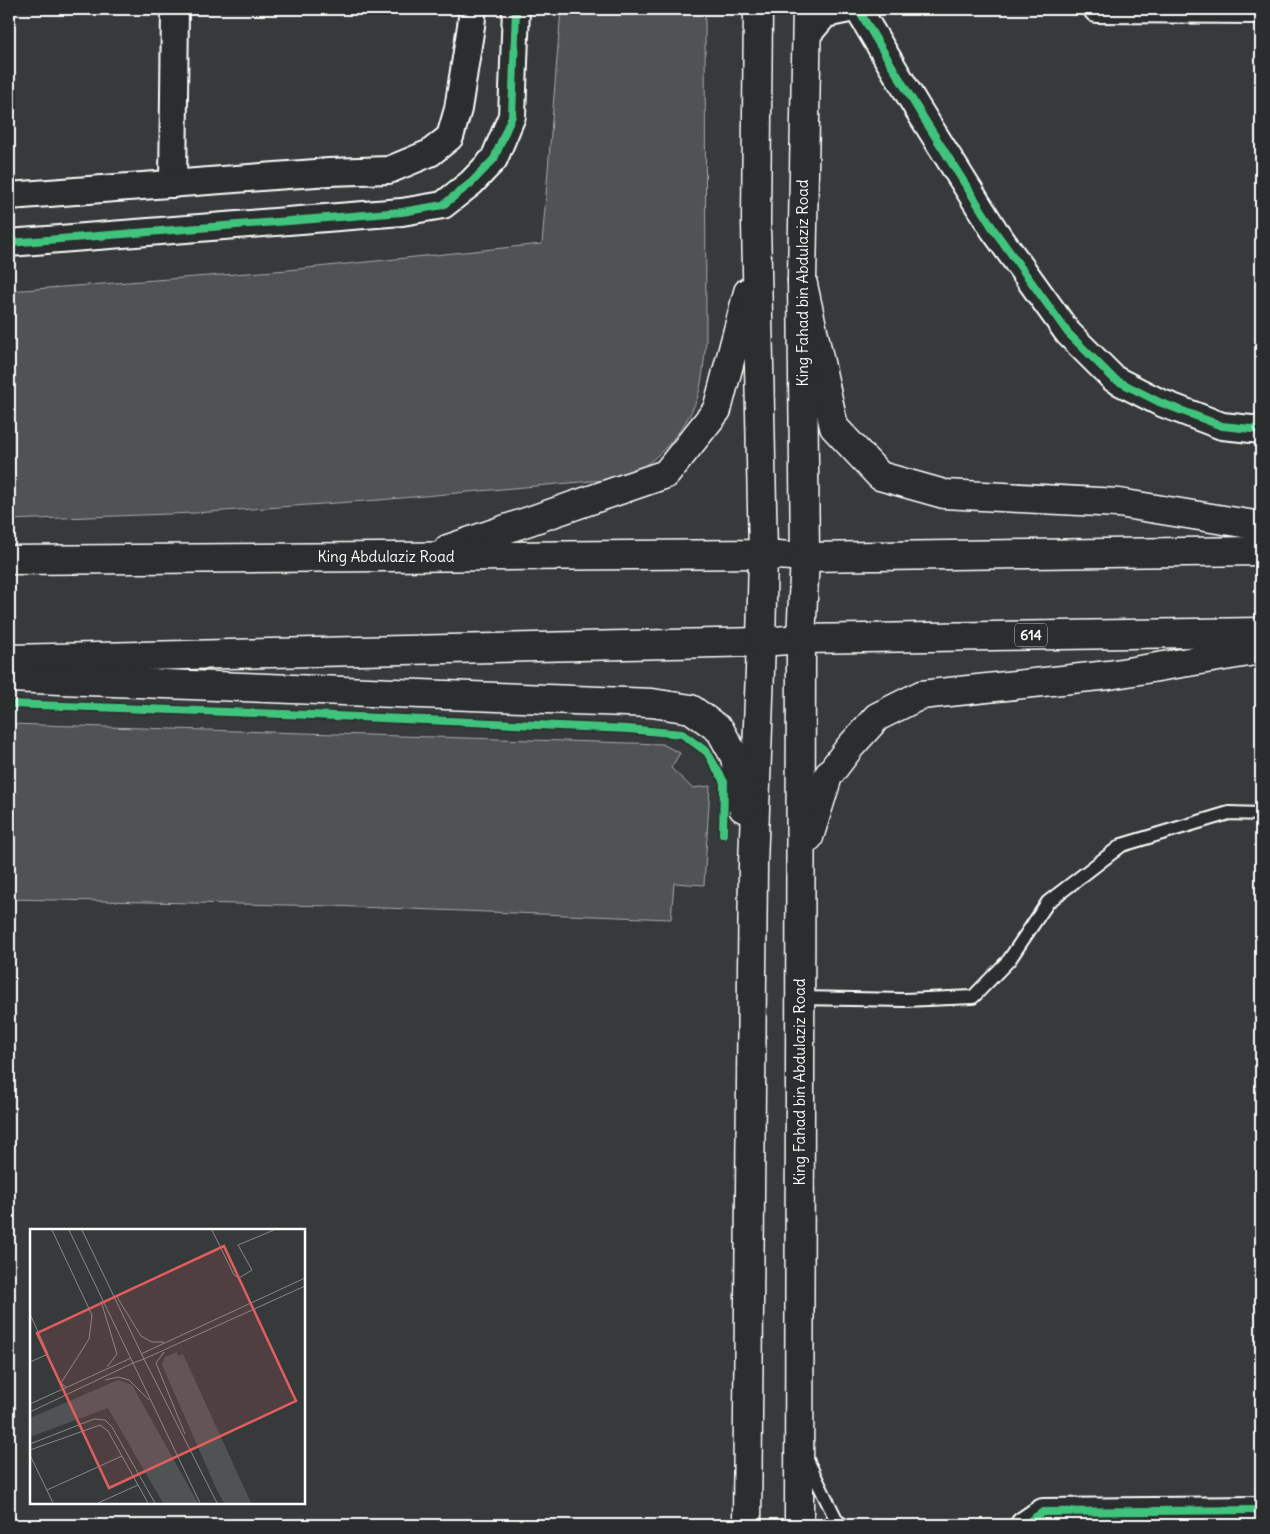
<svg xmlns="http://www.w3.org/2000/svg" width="1270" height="1534" font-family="Delius,sans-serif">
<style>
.green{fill:#505354;stroke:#a8a9aa}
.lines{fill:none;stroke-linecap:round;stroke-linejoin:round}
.lane-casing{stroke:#fff;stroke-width:16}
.street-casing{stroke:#fff;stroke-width:30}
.secondary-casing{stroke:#fff;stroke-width:31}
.highway-casing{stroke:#fff;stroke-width:31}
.lane{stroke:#2a2d2e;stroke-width:12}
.street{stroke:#2a2d2e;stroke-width:26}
.secondary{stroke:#2a2d2e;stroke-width:28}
.highway{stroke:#2a2d2e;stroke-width:28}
.cycleway-casing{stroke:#2a2d2e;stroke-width:11}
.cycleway{stroke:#40c37c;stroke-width:8}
.labels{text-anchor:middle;stroke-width:4;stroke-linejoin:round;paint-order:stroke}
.shield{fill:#2a2d2e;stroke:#bfc0c0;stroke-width:1}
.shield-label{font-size:14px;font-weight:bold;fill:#fff}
.street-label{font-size:15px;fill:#fff;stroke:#2a2d2e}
.inset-road{fill:none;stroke:#878989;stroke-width:1}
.view{fill:#e05e5e;fill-opacity:0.15;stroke:#e05e5e;stroke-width:2.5}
.inset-edge{fill:none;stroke:#fff;stroke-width:2.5}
</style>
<rect width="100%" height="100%" fill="#373a3b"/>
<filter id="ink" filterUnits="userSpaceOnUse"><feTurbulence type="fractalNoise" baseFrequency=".02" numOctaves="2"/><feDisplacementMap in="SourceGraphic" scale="10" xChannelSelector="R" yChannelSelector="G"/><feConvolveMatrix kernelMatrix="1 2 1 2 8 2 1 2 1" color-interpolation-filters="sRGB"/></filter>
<g filter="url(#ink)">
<g class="green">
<path d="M 561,9 L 705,9 L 706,341 C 704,360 703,381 697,399 C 684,433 656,462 625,478 L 379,500 L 195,513 L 9,520 L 9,291 L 288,270 L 542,244 Z"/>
<path d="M 9,724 L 662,744 L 680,753 L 671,768 L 692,788 L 710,786 L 704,885 L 674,883 L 671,919 L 331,906 L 9,899 Z"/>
</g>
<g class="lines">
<defs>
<g id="lane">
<path d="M 800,998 L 904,1000 L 973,997 L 1009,960 L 1048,902 L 1122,845 L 1229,813 L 1261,814"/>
<path d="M 806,1458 L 837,1521 L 843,1525"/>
</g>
<g id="street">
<path d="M 858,9 L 916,106 L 994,230 L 1068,333 L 1114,379 L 1159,402 L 1222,426 L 1261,430"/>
<path d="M 1097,9 L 1261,10"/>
<path d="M 807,35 L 825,14 L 849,9"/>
<path d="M 173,184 L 175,9"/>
<path d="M 9,196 L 329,172 L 389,170 L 430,153 L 450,137 L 458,109 L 471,26 L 473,9"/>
<path d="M 9,243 L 402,212 L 443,205 L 471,183 L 494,159 L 512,116 L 516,9"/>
<path d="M 1024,1525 L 1043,1512 L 1261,1510"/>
</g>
<g id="secondary">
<path d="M 802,280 L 834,427 L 880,476 L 944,494 L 1119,503 L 1261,526"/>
<path d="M 448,549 L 666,474 L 717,410 L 748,292"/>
<path d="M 805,557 L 802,280 L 807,9"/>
<path d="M 9,560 L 763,554 L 756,222 L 758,9"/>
<path d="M 9,659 L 761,642 L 753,865 L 747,1525"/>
<path d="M 9,678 L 652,703 L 691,709 L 720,730 L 735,757 L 743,808"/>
<path d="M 809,837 L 828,776 L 850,747 L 877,717 L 921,695 L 1109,675 L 1261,650"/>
<path d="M 799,1525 L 801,639"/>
</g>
<g id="highway">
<path d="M 1261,551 L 805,557 L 763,554 L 761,642 L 801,639 L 1261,632"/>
<path d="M 801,639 L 805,557"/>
</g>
</defs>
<use href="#lane" class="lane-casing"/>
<use href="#street" class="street-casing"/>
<use href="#secondary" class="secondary-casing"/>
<use href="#highway" class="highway-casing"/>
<use href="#lane" class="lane"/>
<use href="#street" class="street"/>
<use href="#secondary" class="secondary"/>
<use href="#highway" class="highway"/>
<defs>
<g id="cycleway">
<path d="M 858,9 L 916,106 L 994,230 L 1068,333 L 1114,379 L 1159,402 L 1222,426 L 1261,430"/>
<path d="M 9,243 L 402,212 L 443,205 L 471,183 L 494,159 L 512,116 L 516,9"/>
<path d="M 9,704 L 312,715 L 628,729 L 682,734 L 707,752 L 724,782 L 723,834"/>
<path d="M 1024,1525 L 1043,1512 L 1261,1510"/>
</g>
</defs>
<use href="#cycleway" class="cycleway-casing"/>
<use href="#cycleway" class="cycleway"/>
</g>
</g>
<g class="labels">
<rect class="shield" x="1015" y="623.5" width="32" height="23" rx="4"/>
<g class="shield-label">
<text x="1031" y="640">614</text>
</g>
<g class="street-label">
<text transform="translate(803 283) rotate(-90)" y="5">King Fahad bin Abdulaziz Road</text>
<text x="386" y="562">King Abdulaziz Road</text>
<text transform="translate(800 1082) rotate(-90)" y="5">King Fahad bin Abdulaziz Road</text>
</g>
</g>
<g transform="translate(30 1229)">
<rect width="275" height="275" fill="#373a3b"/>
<path d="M 147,123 L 148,127 L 153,125 L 221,274 L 194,274 L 186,259 L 132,136 L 135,128 ZM 88,151 L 102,156 L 168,274 L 133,274 L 78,179 L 0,208 L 0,189 Z" fill="#505354"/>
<path class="inset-road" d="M 22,1 L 62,86 L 59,110 L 31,154 L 37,159M 39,1 L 103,134 L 114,130 L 52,1M 182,1 L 204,46 L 209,49 L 222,41 L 208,16 L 244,1M 87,68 L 111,107 L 122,113 L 134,113M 71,72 L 87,125 L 77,138M 0,85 L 18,125 L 0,133M 134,123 L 126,134 L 155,205M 111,125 L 275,49M 75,151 L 88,148 L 99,151 L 119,171M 0,175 L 101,129M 0,183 L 103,134 L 170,274M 0,215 L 64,190 L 75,191 L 82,198 L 125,274M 0,221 L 70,196 L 78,202 L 118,274M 0,226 L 23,274M 17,261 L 92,227M 68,274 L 108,256M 187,274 L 114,130 L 275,57"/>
<path class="view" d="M 194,17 L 266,172 L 79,259 L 7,104 Z"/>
<rect width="275" height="275" class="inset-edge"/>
</g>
<rect width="1270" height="1534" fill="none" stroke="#2a2d2e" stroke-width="30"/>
<rect x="15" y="15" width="1240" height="1504" fill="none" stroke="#fff" stroke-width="2" filter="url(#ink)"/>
</svg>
